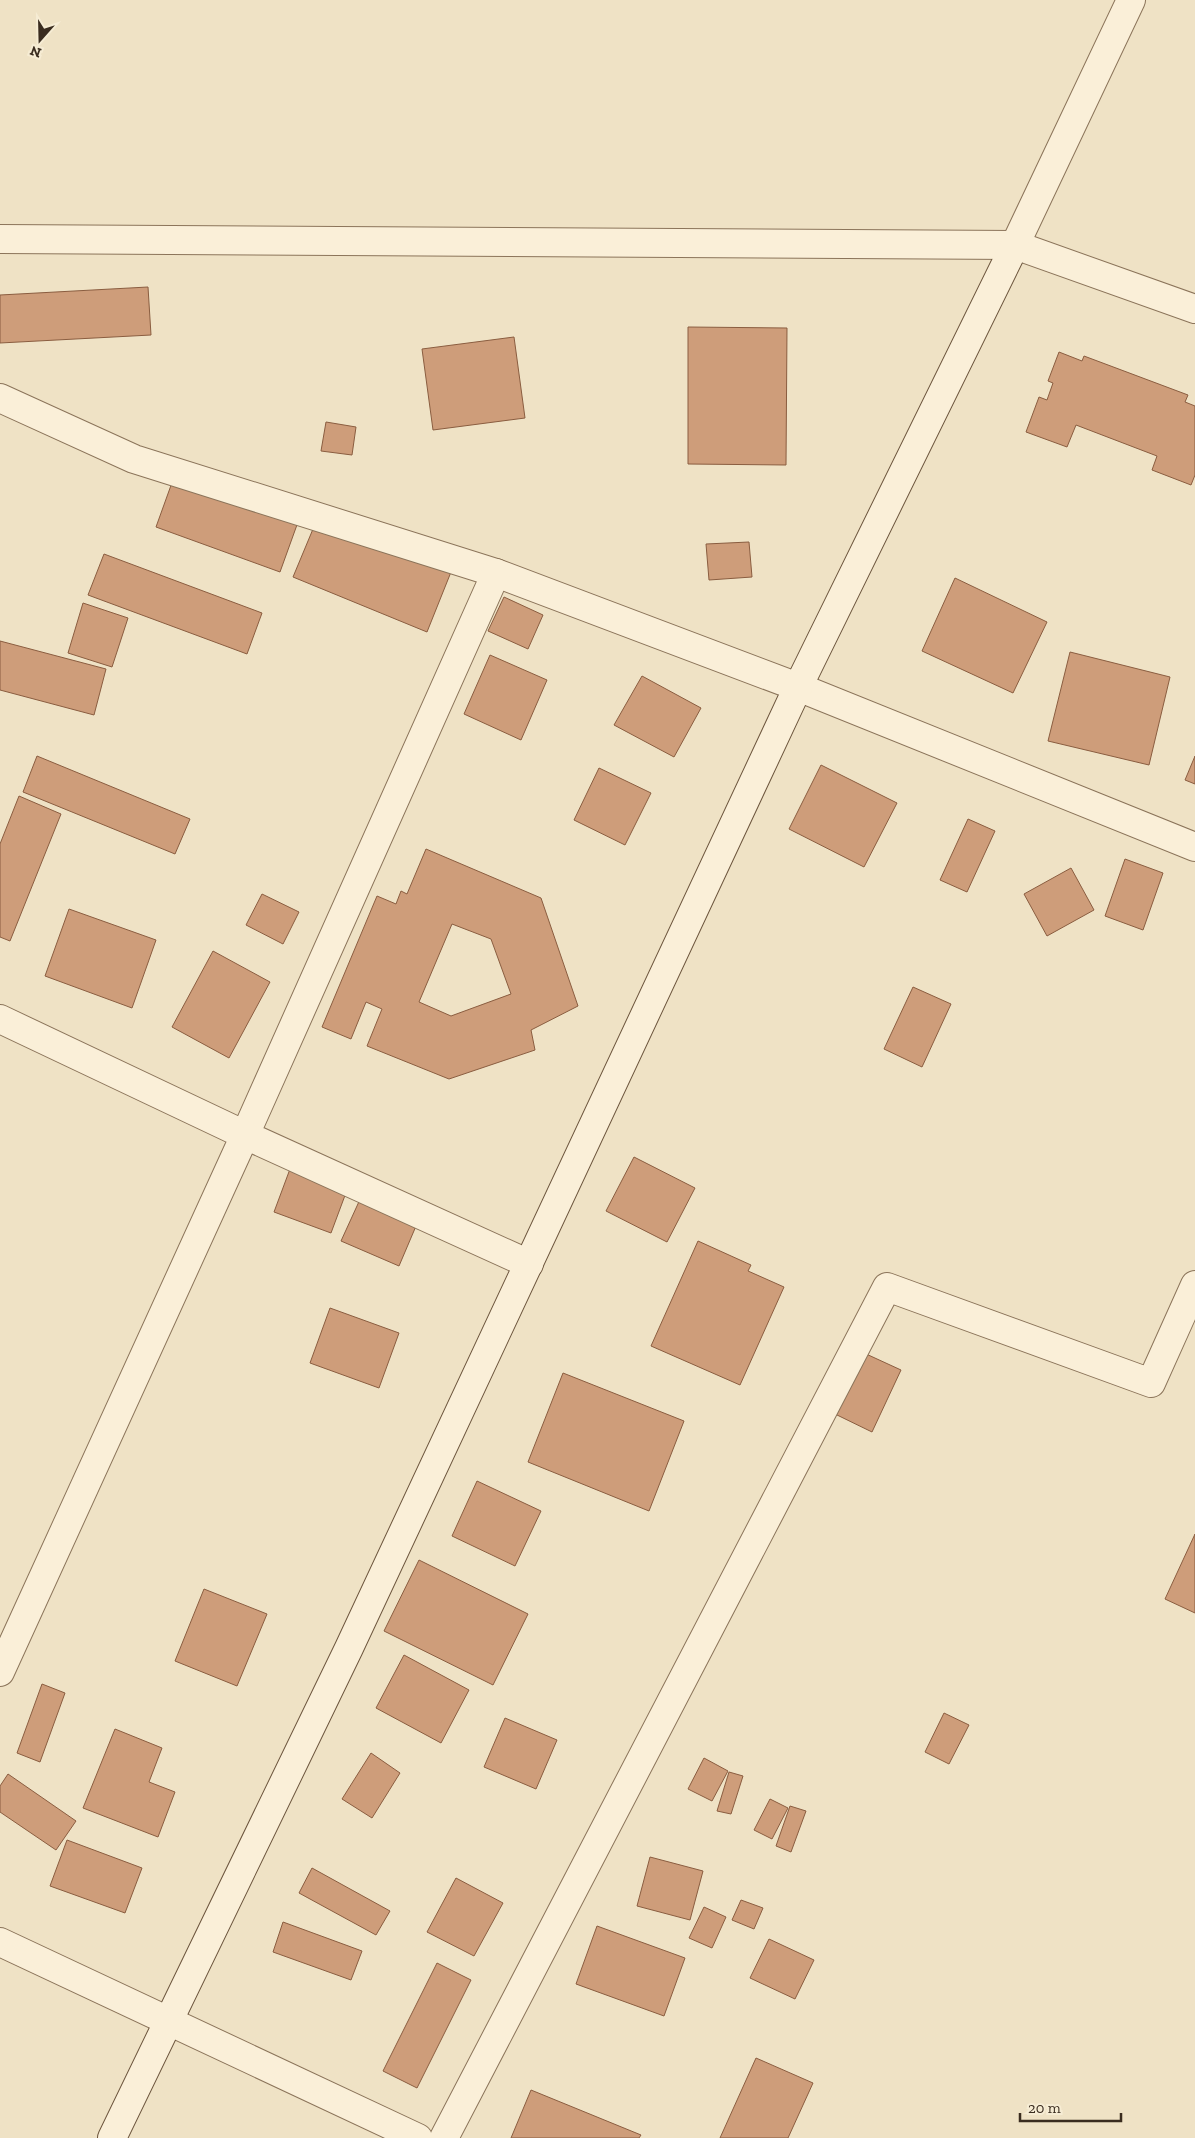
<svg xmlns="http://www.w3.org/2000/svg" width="1195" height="2138" font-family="'Zilla Slab',serif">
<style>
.building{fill:#ce9d7a;stroke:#8a5d40;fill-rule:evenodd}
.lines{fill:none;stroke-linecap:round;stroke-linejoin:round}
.minor-casing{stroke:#8b745a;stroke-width:30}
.secondary-casing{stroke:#6c553d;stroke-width:30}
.minor{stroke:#faefd8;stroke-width:28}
.secondary{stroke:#faefd8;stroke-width:28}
</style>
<rect width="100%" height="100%" fill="#efe2c5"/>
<g class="building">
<path d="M 148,287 L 151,335 L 0,343 L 0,295 Z"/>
<path d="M 688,327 L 787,328 L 786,465 L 688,464 Z"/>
<path d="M 514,337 L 525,418 L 433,430 L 422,349 Z"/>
<path d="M 1059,352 L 1082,361 L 1084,356 L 1188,395 L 1185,402 L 1195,406 L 1195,475 L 1191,485 L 1152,470 L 1157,456 L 1076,425 L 1067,447 L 1026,432 L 1039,397 L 1047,400 L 1053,383 L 1048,381 Z"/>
<path d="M 326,422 L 356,427 L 352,455 L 321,451 Z"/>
<path d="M 174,477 L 298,522 L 280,572 L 156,527 Z"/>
<path d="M 318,517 L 451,572 L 427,632 L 293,577 Z"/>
<path d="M 749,542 L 752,577 L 709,580 L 706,544 Z"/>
<path d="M 104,554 L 262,613 L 247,654 L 88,595 Z"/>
<path d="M 955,578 L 1047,622 L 1013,693 L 922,651 Z"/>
<path d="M 504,597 L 543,615 L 528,649 L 488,631 Z"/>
<path d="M 83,603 L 128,618 L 112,667 L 68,653 Z"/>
<path d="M 0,641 L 106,669 L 94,715 L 0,690 Z"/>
<path d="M 1070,652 L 1170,677 L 1149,765 L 1048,741 Z"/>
<path d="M 490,655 L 547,680 L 521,740 L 464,714 Z"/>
<path d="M 642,676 L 701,708 L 674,757 L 614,725 Z"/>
<path d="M 37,756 L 190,819 L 175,854 L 23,792 Z"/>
<path d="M 1195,756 L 1195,784 L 1185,780 Z"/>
<path d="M 821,765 L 897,803 L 864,867 L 789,829 Z"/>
<path d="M 599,768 L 651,793 L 625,845 L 574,820 Z"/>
<path d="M 19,796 L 61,814 L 10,941 L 0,937 L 0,844 Z"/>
<path d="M 968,819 L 995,831 L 967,892 L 940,880 Z"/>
<path d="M 426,849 L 541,898 L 578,1006 L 531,1030 L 535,1050 L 449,1079 L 367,1046 L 382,1009 L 366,1002 L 351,1039 L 322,1027 L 377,896 L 396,904 L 401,891 L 407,894 ZM 452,924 L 491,939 L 511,994 L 451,1016 L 419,1002 Z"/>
<path d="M 1125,859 L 1163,873 L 1143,930 L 1105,916 Z"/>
<path d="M 1071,868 L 1094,910 L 1047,936 L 1024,894 Z"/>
<path d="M 262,894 L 299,912 L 283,944 L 246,925 Z"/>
<path d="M 69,909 L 156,940 L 132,1008 L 45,976 Z"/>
<path d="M 213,951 L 270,982 L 229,1058 L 172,1027 Z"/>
<path d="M 913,987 L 951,1004 L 922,1067 L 884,1049 Z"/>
<path d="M 634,1157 L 695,1188 L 667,1242 L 606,1211 Z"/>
<path d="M 290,1169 L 347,1190 L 331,1233 L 274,1212 Z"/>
<path d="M 362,1195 L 419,1219 L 399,1266 L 341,1241 Z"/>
<path d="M 698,1241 L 751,1265 L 748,1271 L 784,1287 L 740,1385 L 651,1346 Z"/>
<path d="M 330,1308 L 399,1333 L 379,1388 L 310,1363 Z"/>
<path d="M 864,1353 L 901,1370 L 872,1432 L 835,1414 Z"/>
<path d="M 563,1373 L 684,1421 L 649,1511 L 528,1462 Z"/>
<path d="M 477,1481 L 541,1511 L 515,1566 L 452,1536 Z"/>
<path d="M 1195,1534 L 1195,1613 L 1165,1599 Z"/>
<path d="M 419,1560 L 528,1614 L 493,1685 L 384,1631 Z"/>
<path d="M 204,1589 L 267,1614 L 237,1686 L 175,1661 Z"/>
<path d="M 404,1655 L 469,1690 L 441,1743 L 376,1708 Z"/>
<path d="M 42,1684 L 65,1693 L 40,1762 L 17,1753 Z"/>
<path d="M 944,1713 L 969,1725 L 949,1764 L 925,1752 Z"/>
<path d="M 505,1718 L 557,1740 L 536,1789 L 484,1767 Z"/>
<path d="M 115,1729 L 162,1748 L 149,1782 L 175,1792 L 158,1837 L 83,1808 Z"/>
<path d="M 371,1753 L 400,1773 L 372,1818 L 342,1799 Z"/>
<path d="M 704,1758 L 728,1771 L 712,1801 L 688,1789 Z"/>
<path d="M 729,1772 L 743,1776 L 731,1814 L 717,1811 Z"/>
<path d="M 8,1774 L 76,1821 L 56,1850 L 0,1812 L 0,1786 Z"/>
<path d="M 770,1799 L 788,1808 L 772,1839 L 754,1830 Z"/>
<path d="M 790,1806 L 806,1811 L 791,1852 L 776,1846 Z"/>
<path d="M 67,1840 L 142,1868 L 125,1913 L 50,1886 Z"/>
<path d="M 650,1857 L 703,1871 L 690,1920 L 637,1906 Z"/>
<path d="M 312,1868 L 390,1911 L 376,1935 L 299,1893 Z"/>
<path d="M 456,1878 L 503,1903 L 474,1956 L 427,1932 Z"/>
<path d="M 741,1900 L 763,1908 L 754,1929 L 732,1920 Z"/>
<path d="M 704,1907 L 726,1917 L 712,1948 L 689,1938 Z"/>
<path d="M 283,1922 L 362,1951 L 351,1980 L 273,1952 Z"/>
<path d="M 597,1926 L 685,1958 L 664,2016 L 576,1984 Z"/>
<path d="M 769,1939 L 814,1960 L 795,1999 L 750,1978 Z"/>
<path d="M 437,1963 L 471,1980 L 417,2088 L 383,2071 Z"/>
<path d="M 756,2058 L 813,2083 L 788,2138 L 720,2138 Z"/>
<path d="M 531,2090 L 641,2135 L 639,2138 L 511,2138 Z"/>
</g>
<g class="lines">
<defs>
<g id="minor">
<path d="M 0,239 L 1015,245 L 1195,309"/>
<path d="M 1015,245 L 1131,0"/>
<path d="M 0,398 L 134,459 L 496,573 L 798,687 L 1195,847"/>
<path d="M 496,573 L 245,1135 L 529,1264"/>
<path d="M 0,1019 L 245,1135 L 0,1672"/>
<path d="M 0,1942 L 418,2138"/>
<path d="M 444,2138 L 887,1287 L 1151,1383 L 1195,1285"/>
</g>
<path id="secondary" d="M 112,2138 L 349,1648 L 798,687 L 1015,245"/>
</defs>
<use href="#minor" class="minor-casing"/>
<use href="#secondary" class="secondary-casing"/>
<use href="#minor" class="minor"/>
<use href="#secondary" class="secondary"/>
</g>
<g transform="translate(40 40) rotate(200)" stroke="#f6ecd4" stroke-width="4" paint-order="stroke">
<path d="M0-4L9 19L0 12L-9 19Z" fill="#3a2c1f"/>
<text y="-8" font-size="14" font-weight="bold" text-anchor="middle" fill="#3a2c1f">N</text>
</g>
<path d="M1020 2113v8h101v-8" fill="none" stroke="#3a2c1f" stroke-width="2.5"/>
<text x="1028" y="2113" font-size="15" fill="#3a2c1f" stroke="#f6ecd4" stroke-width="4" paint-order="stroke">20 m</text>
</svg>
